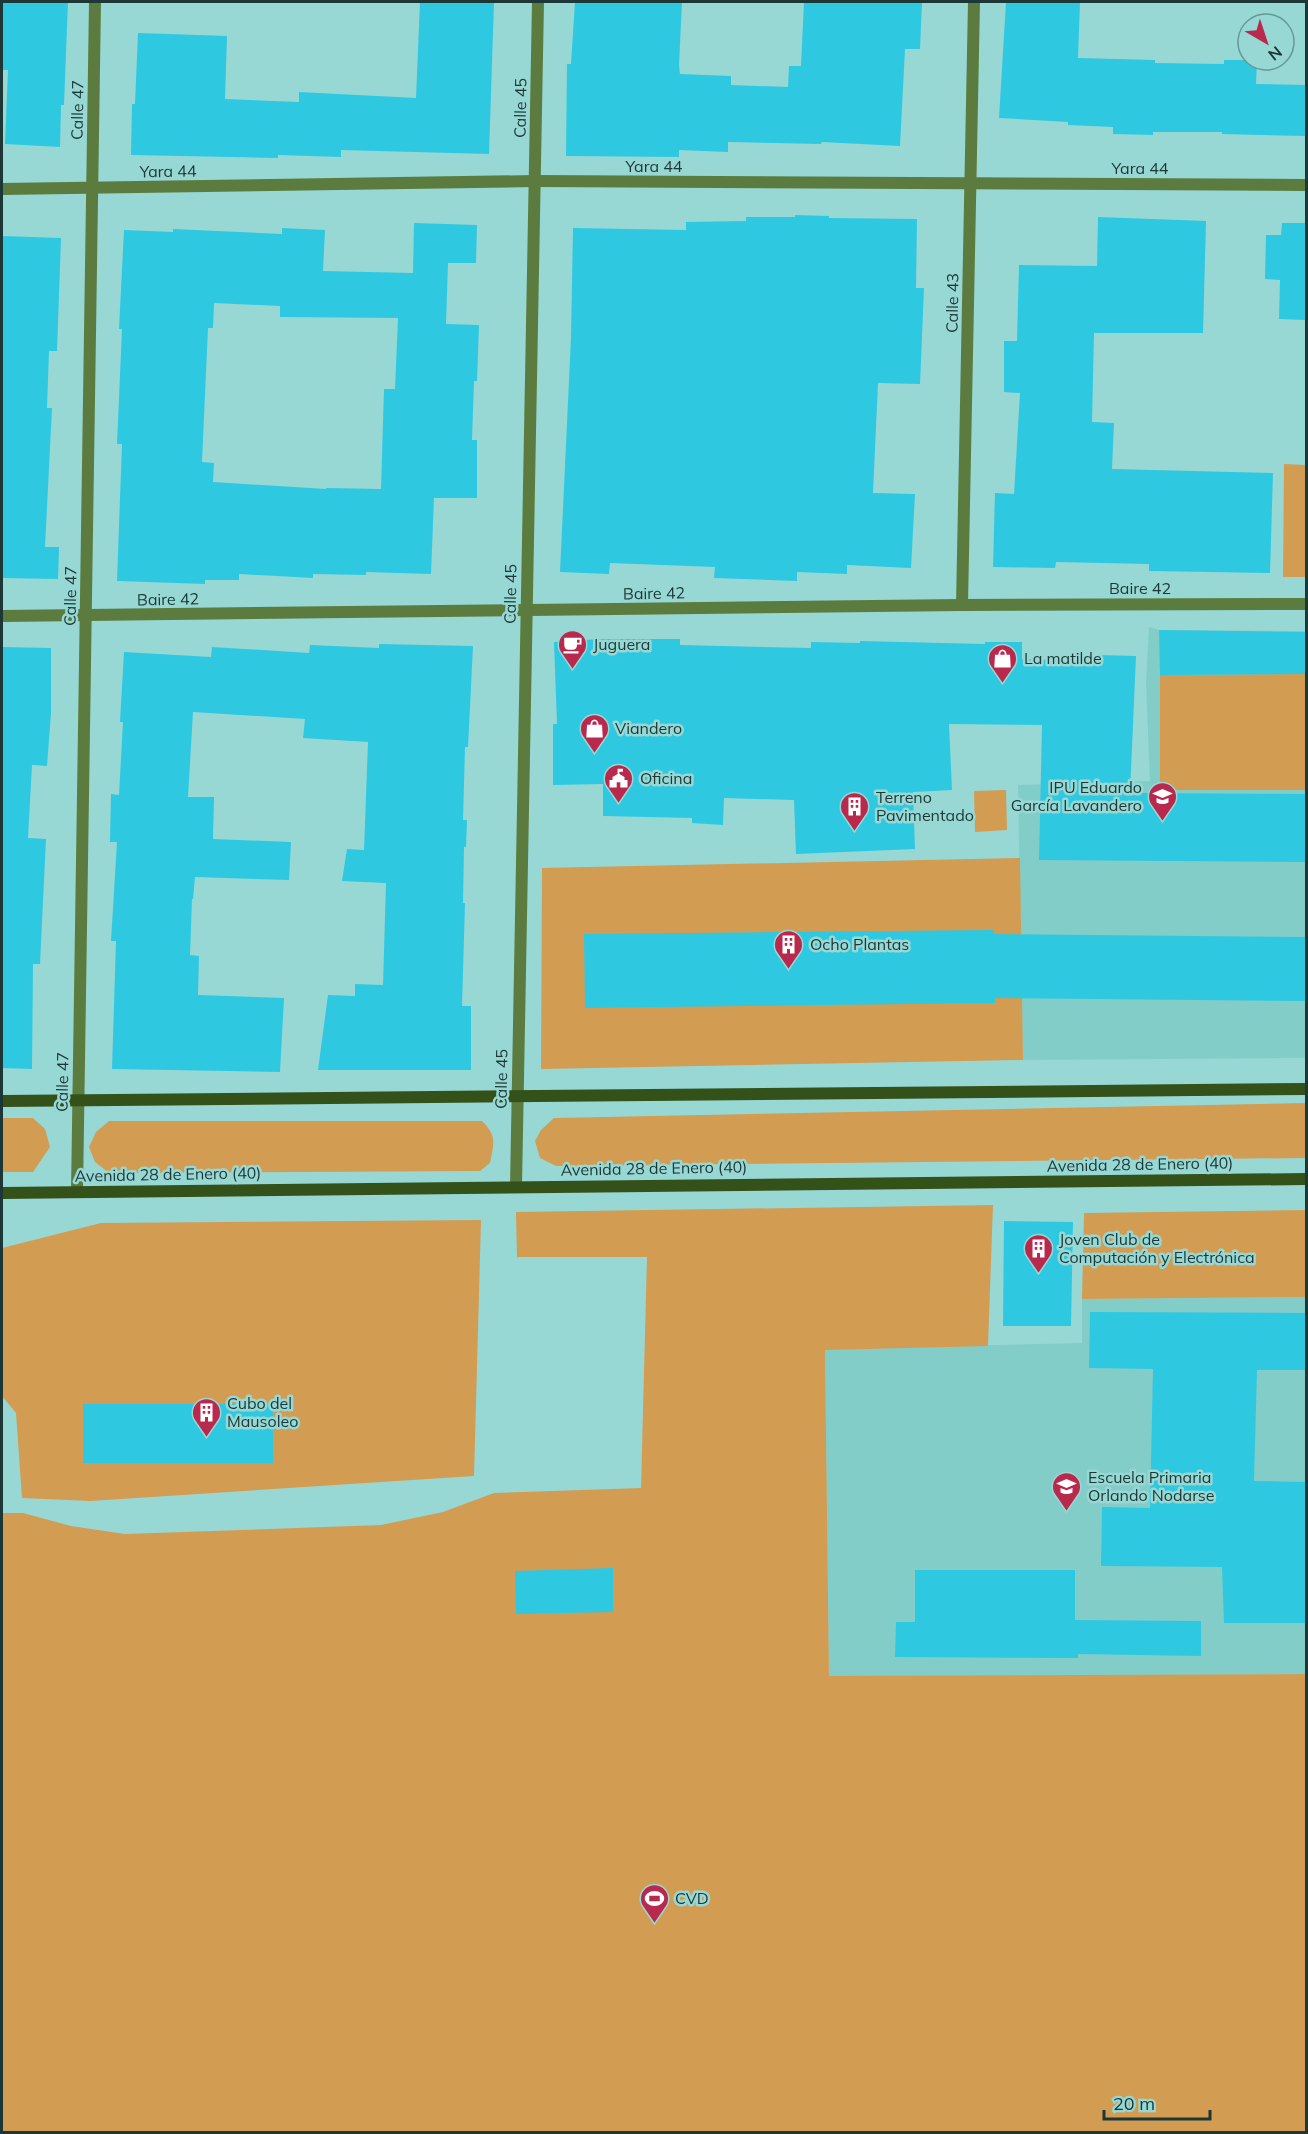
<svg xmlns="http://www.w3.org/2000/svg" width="1308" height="2134" font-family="Mulish,sans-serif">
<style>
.built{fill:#83cdc9}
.green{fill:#d39c53}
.building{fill:#2fc8e1;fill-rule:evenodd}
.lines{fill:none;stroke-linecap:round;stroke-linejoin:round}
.minor{stroke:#5b7c3e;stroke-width:12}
.secondary{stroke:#35511a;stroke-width:12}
.labels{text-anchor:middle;stroke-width:5;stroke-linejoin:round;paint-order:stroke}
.street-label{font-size:16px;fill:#1c3736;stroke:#97d8d5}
.poi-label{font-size:16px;fill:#1c3736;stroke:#97d8d5;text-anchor:start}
</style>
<rect width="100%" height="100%" fill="#97d8d5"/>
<g class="built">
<path d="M 1149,627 L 1159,630 L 1306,631 L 1306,1058 L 1023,1060 L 1018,785 L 1150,781 L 1146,683 Z"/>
<path d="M 1306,1297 L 1306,1674 L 829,1677 L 825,1349 L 1082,1343 L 1082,1299 Z"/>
</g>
<g class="green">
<path d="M 1284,464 L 1306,465 L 1306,577 L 1283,577 Z"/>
<path d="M 1306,674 L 1306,790 L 1160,790 L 1160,675 Z"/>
<path d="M 1006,790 L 1007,830 L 975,832 L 974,791 Z"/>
<path d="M 1020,858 L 1023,1060 L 541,1069 L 542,868 Z"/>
<path d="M 1306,1103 L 1306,1158 L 556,1166 L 540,1158 L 535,1141 L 541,1130 L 554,1118 Z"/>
<path d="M 2,1118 L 33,1118 L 45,1129 L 50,1147 L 33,1172 L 2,1172 Z"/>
<path d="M 109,1121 L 482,1121 C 497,1136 494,1143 490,1163 L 480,1171 L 109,1173 L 95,1162 L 89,1147 L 96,1132 Z"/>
<path d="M 993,1205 L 988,1346 L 825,1350 L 829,1676 L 1306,1674 L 1306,2132 L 2,2132 L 2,1513 L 23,1513 L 71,1526 L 125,1534 L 381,1525 L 443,1512 L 494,1493 L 641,1488 L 647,1257 L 517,1257 L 516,1212 Z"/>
<path d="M 1306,1210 L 1306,1297 L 1082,1299 L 1084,1213 Z"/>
<path d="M 481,1220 L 474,1476 L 90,1501 L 22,1498 L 16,1413 L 2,1396 L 2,1248 L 101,1223 Z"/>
</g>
<g class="building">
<path d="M 2,2 L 68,2 L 64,105 L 61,105 L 60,147 L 5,144 L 8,70 L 2,70 Z"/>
<path d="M 420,2 L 494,2 L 489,154 L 341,150 L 341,157 L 278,155 L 278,158 L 131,155 L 132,104 L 135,104 L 138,33 L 227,36 L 225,99 L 299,102 L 299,92 L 416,98 Z"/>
<path d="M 575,2 L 682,2 L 679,65 L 680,74 L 731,76 L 731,85 L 788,87 L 789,66 L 801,66 L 804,2 L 922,3 L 920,49 L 905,49 L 900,146 L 822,142 L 821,144 L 728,142 L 728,152 L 679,150 L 679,157 L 566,156 L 567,64 L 571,64 Z"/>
<path d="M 1006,2 L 1080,2 L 1078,58 L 1155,60 L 1155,63 L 1224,64 L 1224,60 L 1257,60 L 1256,84 L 1306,85 L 1306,136 L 1222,134 L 1222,132 L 1153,132 L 1153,135 L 1113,134 L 1113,127 L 1068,125 L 1068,122 L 999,118 Z"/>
<path d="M 795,215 L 829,216 L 829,218 L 917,219 L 916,288 L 924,288 L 920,384 L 878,383 L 873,493 L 915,494 L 911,568 L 847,565 L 847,574 L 797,572 L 797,581 L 714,578 L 715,567 L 610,563 L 609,574 L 560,572 L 571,338 L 573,228 L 686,230 L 686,222 L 746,221 L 746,217 L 795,217 Z"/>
<path d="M 1098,217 L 1206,221 L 1203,333 L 1094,333 L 1092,422 L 1114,423 L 1112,469 L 1273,473 L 1270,573 L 1149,571 L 1149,564 L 1056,562 L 1055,568 L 993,567 L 995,493 L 1014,494 L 1020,393 L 1004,392 L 1004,341 L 1017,341 L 1019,265 L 1097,266 Z"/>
<path d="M 414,223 L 477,225 L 476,263 L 448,263 L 446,324 L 479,325 L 477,381 L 474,381 L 472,440 L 477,440 L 477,498 L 434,498 L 431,574 L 366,572 L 366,575 L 313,574 L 313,578 L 239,574 L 239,580 L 205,580 L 205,584 L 117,581 L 122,444 L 117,444 L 122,329 L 119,329 L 124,230 L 173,232 L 173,229 L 282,234 L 282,228 L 325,230 L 323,271 L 413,273 ZM 214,303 L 280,306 L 280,317 L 398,318 L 395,389 L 384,389 L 381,489 L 326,488 L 326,489 L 213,482 L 214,463 L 202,462 L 208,328 L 213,328 Z"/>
<path d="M 1282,223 L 1306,223 L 1306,320 L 1279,319 L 1280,280 L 1265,279 L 1266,235 L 1281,235 Z"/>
<path d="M 2,236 L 61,238 L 57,351 L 49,351 L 47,408 L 52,408 L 45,547 L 59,547 L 58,579 L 2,578 Z"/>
<path d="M 1159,630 L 1306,632 L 1306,674 L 1160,675 Z"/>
<path d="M 600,639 L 680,639 L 680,645 L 811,648 L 811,642 L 860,643 L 860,641 L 985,644 L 985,642 L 1022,642 L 1022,659 L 1098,661 L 1098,655 L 1136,656 L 1130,793 L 1306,794 L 1306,862 L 1039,860 L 1042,725 L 949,724 L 952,790 L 913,792 L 915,849 L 796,854 L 794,800 L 724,798 L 723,825 L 692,823 L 692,818 L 603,816 L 603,784 L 553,785 L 553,724 L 557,724 L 554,642 Z"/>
<path d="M 379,644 L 473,646 L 468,747 L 465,747 L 463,820 L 467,820 L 466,847 L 464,847 L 463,903 L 465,903 L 462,1006 L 471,1006 L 471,1070 L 318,1070 L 328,995 L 355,996 L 355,984 L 383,985 L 386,883 L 342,881 L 347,849 L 364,850 L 368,742 L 303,738 L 305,719 L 193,712 L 188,797 L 214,797 L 213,839 L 291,842 L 289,880 L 195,877 L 193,899 L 192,899 L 190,955 L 199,956 L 198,995 L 284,998 L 280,1072 L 112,1069 L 116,941 L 111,941 L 117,842 L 110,842 L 111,794 L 119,795 L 123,722 L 120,722 L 124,652 L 211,657 L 212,647 L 309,653 L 310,645 L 379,648 Z"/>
<path d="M 2,647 L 51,648 L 51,713 L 47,766 L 32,765 L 28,838 L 46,839 L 40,964 L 33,964 L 32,1069 L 2,1068 Z"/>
<path d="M 994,930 L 994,934 L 1306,937 L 1306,1001 L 995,998 L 995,1003 L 585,1008 L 584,934 Z"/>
<path d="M 1004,1221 L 1073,1222 L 1071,1326 L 1003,1326 Z"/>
<path d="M 1090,1312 L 1306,1313 L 1306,1370 L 1257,1370 L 1254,1481 L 1306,1482 L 1306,1623 L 1224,1623 L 1222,1567 L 1101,1566 L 1102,1507 L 1150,1508 L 1153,1369 L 1089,1368 Z"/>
<rect x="83" y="1404" width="190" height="59"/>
<path d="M 613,1568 L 613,1612 L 516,1614 L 515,1571 Z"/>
<path d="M 915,1570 L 1075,1570 L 1075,1620 L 1201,1621 L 1201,1656 L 1078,1654 L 1078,1658 L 895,1657 L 896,1622 L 915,1622 Z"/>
</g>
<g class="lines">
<g class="minor">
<path d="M 2,189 L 535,181 L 1306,185"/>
<path d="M 962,605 L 974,2"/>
<path d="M 2,616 L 962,605 L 1306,604"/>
<path d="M 516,1186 L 538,2"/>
<path d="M 77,1192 L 95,2"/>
</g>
<g class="secondary">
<path d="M 2,1101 L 1306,1089"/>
<path d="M 2,1193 L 1306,1179"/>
</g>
</g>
<defs>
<symbol id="cafe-pin" viewBox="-11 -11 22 30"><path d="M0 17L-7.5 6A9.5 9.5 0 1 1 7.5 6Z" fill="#b9284d" stroke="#97d8d5"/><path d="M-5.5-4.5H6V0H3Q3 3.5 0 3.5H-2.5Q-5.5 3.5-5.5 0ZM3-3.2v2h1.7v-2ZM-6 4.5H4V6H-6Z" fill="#fff"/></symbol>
<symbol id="shop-pin" viewBox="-11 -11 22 30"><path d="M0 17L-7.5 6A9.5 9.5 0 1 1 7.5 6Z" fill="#b9284d" stroke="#97d8d5"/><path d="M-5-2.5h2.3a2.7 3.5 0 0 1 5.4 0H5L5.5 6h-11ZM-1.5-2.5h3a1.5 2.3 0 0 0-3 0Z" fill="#fff"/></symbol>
<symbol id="civic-pin" viewBox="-11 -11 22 30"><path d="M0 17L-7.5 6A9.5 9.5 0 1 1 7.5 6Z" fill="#b9284d" stroke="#97d8d5"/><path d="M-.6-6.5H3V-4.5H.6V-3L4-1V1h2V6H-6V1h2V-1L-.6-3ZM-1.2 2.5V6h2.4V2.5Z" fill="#fff"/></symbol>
<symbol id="school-pin" viewBox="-11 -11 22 30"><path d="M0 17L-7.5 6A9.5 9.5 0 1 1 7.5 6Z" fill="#b9284d" stroke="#97d8d5"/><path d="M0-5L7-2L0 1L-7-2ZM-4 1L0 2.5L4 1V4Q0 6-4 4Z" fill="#fff"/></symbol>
<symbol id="building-pin" viewBox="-11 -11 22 30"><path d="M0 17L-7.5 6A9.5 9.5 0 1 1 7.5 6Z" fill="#b9284d" stroke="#97d8d5"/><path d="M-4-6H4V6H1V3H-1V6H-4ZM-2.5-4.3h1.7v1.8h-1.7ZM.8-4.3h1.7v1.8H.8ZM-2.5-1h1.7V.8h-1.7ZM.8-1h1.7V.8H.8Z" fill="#fff"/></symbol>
<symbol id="stadium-pin" viewBox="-11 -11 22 30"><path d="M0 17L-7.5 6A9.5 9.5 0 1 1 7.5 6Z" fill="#b9284d" stroke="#97d8d5"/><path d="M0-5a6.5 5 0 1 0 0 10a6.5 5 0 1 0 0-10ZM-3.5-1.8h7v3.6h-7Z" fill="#fff"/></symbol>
</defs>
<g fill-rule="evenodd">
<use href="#cafe-pin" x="556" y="628" width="33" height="45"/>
<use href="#shop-pin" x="986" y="642" width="33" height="45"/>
<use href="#shop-pin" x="578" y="712" width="33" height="45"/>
<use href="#civic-pin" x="602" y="762" width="33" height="45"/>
<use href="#school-pin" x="1146" y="780" width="33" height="45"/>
<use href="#building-pin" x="838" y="790" width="33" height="45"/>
<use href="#building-pin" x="772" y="928" width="33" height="45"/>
<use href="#building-pin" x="1022" y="1232" width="33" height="45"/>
<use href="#building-pin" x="190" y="1396" width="33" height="45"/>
<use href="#school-pin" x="1050" y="1470" width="33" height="45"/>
<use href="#stadium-pin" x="638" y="1882" width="33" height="45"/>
</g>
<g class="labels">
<g class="street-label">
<text transform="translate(520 108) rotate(-89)" y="6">Calle 45</text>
<text transform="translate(77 110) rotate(-89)" y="6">Calle 47</text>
<text x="654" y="172">Yara 44</text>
<text x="1140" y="174">Yara 44</text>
<text transform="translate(168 171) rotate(-1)" y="6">Yara 44</text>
<text transform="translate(952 303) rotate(-89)" y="6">Calle 43</text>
<text x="1140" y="594">Baire 42</text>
<text transform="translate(654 593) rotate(-1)" y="6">Baire 42</text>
<text transform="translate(510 594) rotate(-89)" y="6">Calle 45</text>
<text transform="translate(70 596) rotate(-89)" y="6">Calle 47</text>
<text transform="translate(168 599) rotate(-1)" y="6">Baire 42</text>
<text transform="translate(501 1079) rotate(-89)" y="6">Calle 45</text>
<text transform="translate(62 1082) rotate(-89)" y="6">Calle 47</text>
<text transform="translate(1140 1164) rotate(-1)" y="6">Avenida 28 de Enero (40)</text>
<text transform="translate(654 1168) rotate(-1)" y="6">Avenida 28 de Enero (40)</text>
<text transform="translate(168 1174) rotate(-1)" y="6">Avenida 28 de Enero (40)</text>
</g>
<g class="poi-label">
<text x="593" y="650">Juguera</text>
<text x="1024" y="664">La matilde</text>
<text x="615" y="734">Viandero</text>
<text x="640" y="784">Oficina</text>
<text x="1142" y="793" text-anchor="end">IPU Eduardo<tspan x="1142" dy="18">García Lavandero</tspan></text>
<text x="876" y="803">Terreno<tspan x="876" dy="18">Pavimentado</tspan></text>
<text x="810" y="950">Ocho Plantas</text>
<text x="1059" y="1245">Joven Club de<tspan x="1059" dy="18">Computación y Electrónica</tspan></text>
<text x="227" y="1409">Cubo del<tspan x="227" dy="18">Mausoleo</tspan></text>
<text x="1088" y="1483">Escuela Primaria<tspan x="1088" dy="18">Orlando Nodarse</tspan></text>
<text x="675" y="1904">CVD</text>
</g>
</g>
<rect width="1308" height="2134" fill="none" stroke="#1c3736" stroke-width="6"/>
<g transform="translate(1266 42) rotate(141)"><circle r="28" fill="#97d8d5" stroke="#669895" stroke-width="1.5"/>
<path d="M0-4.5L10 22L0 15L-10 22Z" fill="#b9284d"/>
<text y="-9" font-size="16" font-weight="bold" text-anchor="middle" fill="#1c3736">N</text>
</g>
<path d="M1104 2110v9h106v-9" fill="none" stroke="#1c3736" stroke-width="3"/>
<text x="1113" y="2110" font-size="18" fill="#1c3736" stroke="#97d8d5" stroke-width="4.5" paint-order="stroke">20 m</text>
</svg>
